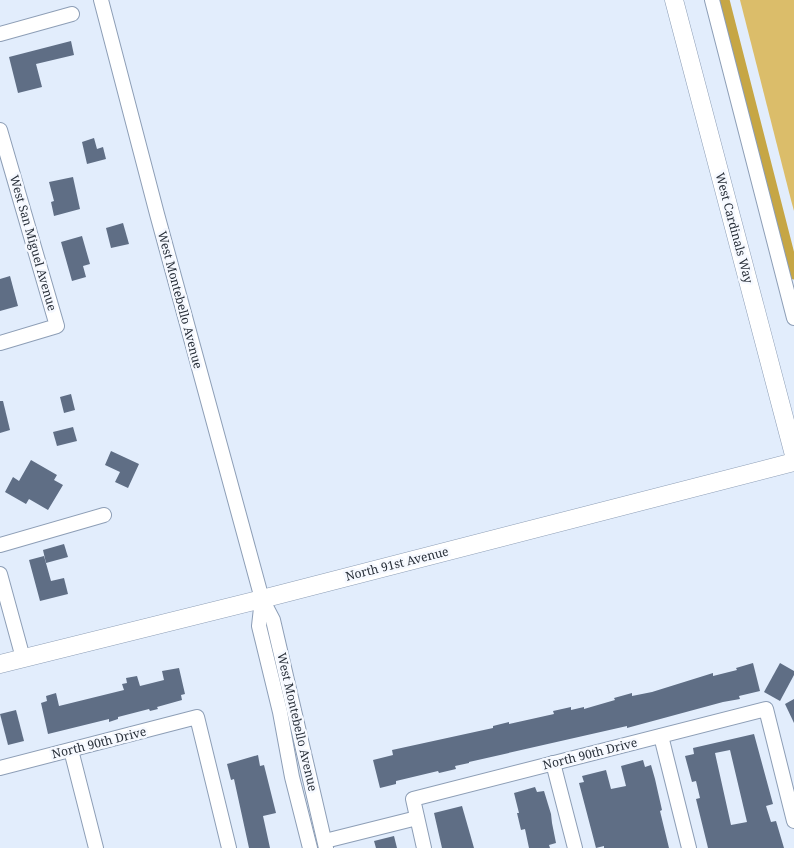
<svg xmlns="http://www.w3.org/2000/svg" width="794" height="848" font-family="'Noto Serif',serif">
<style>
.green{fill:#dbbd6a}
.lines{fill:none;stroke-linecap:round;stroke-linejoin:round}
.canal{stroke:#c6a645;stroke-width:11}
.building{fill:#5f6e85;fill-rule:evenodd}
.minor-casing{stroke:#8d9eb6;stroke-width:16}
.major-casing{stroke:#8d9eb6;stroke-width:19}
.minor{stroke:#fff;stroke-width:14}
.major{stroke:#fff;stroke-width:18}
.labels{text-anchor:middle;stroke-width:5;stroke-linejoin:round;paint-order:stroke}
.street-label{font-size:12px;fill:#282f39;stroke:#f6f9ff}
</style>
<rect width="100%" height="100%" fill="#e2edfc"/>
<path class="green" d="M 740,0 L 794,0 L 794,211 L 791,200 Z"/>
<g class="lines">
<path class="canal" d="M 724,0 L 794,274"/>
</g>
<g class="building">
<path d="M 71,41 L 74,55 L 36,64 L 42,87 L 18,93 L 9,57 Z"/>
<path d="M 94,138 L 97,149 L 103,147 L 106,159 L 87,164 L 82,142 Z"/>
<path d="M 73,177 L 80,209 L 54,216 L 51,202 L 54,201 L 49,182 Z"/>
<path d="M 123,223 L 129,244 L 111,248 L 106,228 Z"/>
<path d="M 82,236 L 90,264 L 83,266 L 86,277 L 72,281 L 61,242 Z"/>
<path d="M 10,276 L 18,306 L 0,311 L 0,279 Z"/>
<path d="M 71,394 L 75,410 L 64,413 L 60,397 Z"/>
<path d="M 0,401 L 3,401 L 10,430 L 0,433 Z"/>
<path d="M 73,427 L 77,441 L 57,446 L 53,432 Z"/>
<path d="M 111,451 L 139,464 L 128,488 L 115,482 L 120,472 L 105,465 Z"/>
<path d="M 31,460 L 57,475 L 54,480 L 63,485 L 48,510 L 29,499 L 26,504 L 5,492 L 13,477 L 19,481 Z"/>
<path d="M 64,544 L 68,557 L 46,563 L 43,550 Z"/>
<path d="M 44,556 L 51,581 L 64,578 L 68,594 L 40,601 L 29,560 Z"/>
<path d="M 753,663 L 760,691 L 739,696 L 740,699 L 723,702 L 627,728 L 627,726 L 469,762 L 469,763 L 455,766 L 456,769 L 439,773 L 438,771 L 396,781 L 396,784 L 380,788 L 373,760 L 393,755 L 392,750 L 493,728 L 493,726 L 509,722 L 509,724 L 554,714 L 553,711 L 571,707 L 571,710 L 584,707 L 584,709 L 615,700 L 614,698 L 632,693 L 632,696 L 652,692 L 713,673 L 713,676 L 737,670 L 736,668 Z"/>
<path d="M 780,663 L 794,671 L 794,675 L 780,701 L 764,692 Z"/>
<path d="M 179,668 L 185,694 L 181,695 L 182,700 L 157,707 L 158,709 L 150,711 L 149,709 L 118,717 L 118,719 L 109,722 L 109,719 L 48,734 L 41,703 L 47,701 L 46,696 L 56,693 L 59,706 L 124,690 L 122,684 L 127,683 L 126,678 L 137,676 L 140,686 L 164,680 L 162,671 Z"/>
<path d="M 794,699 L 794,723 L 785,704 Z"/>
<path d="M 16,710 L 24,741 L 8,745 L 0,714 Z"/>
<path d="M 754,734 L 773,804 L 766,806 L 771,822 L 776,821 L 784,848 L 708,848 L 696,799 L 700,798 L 696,781 L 692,782 L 685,756 L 694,754 L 693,748 ZM 730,750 L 747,822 L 731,825 L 715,753 Z"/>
<path d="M 258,755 L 260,766 L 264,765 L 276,813 L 263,816 L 270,848 L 249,848 L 234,779 L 231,780 L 227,764 Z"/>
<path d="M 643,760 L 645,767 L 651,765 L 655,779 L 662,810 L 660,811 L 669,848 L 604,848 L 604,846 L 596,848 L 579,783 L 584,782 L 582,776 L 606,770 L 611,789 L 626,786 L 621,766 Z"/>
<path d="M 535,787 L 537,792 L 544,791 L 551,814 L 552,823 L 556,843 L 549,845 L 550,848 L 529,848 L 525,829 L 521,830 L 517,813 L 519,813 L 514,793 Z"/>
<path d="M 462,806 L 474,848 L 442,848 L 434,813 Z"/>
<path d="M 394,836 L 397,848 L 376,848 L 374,841 Z"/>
</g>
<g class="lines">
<defs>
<g id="minor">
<path d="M 101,0 L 157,214 L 262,599 L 273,620 L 326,848"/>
<path d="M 712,0 L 794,318"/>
<path d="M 0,34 L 72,14"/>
<path d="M 0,130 L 57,326 L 0,343"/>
<path d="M 0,545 L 104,515"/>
<path d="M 0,574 L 23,658"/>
<path d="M 262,599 L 259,626 L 280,712 L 292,777 L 310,848"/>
<path d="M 661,736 L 689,848"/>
<path d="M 71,750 L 96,848"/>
<path d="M 553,763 L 575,848"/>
<path d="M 0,768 L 197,717 L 229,848"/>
<path d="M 325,841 L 417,818"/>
<path d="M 424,848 L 413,799 L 766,709 L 794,821"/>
</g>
<g id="major">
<path d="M 674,0 L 794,455"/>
<path d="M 0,664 L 262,599 L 794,462"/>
</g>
</defs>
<use href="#minor" class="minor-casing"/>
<use href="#major" class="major-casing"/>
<use href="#minor" class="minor"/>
<use href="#major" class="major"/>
</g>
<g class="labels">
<g class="street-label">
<text transform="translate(734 228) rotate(75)" y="4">West Cardinals Way</text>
<text transform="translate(33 243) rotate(74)" y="4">West San Miguel Avenue</text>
<text transform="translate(180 300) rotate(75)" y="4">West Montebello Avenue</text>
<text transform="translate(397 564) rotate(-14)" y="4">North 91st Avenue</text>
<text transform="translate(297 722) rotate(77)" y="4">West Montebello Avenue</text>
<text transform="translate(99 743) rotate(-14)" y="4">North 90th Drive</text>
<text transform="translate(590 754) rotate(-14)" y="4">North 90th Drive</text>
</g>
</g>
</svg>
